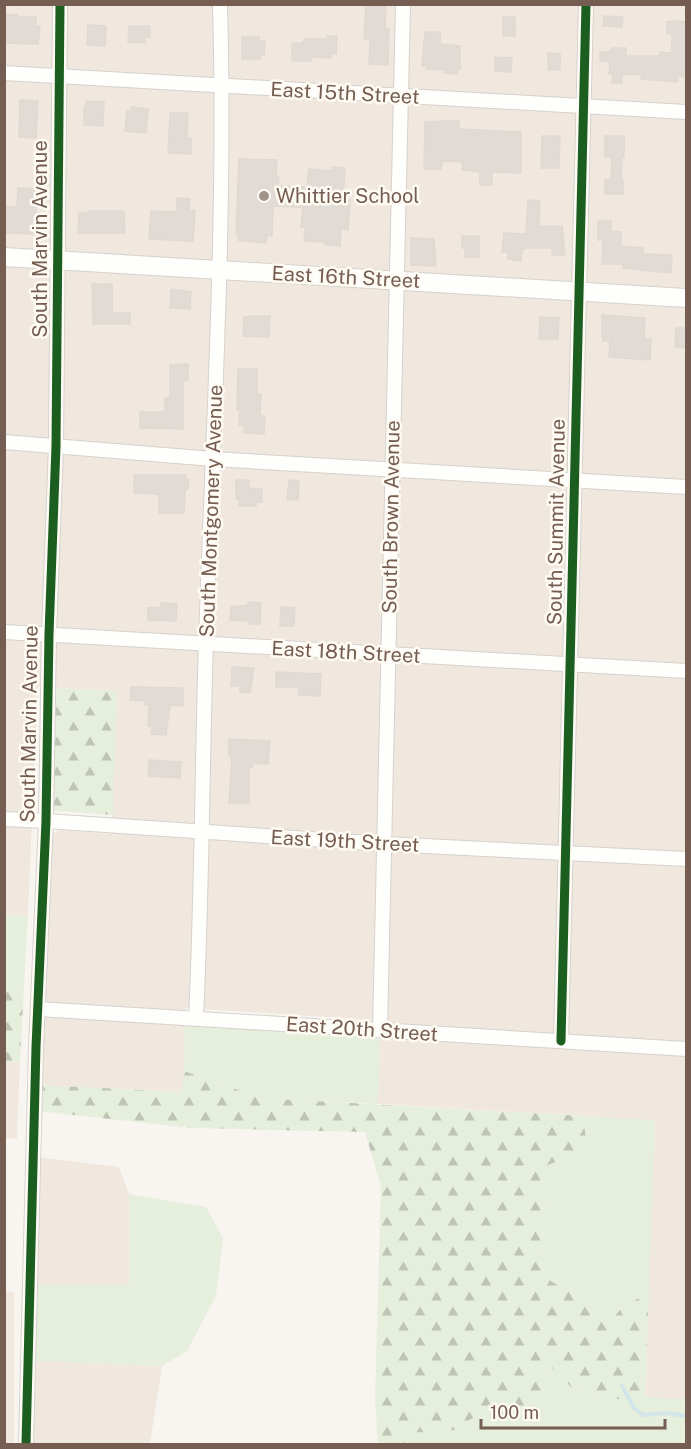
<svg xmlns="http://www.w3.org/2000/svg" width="691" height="1449" font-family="'Public Sans',sans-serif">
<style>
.residential{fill:#f0e8df}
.green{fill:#e6eedc}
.forest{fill:url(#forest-firs)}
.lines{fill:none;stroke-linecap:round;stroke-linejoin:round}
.stream{stroke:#d2e5e8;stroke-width:4}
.building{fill:#e2dbd5;stroke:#e0d9d3;stroke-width:1.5}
.minor-casing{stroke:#d6d1cb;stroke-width:16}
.tertiary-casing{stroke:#d6d1cb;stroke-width:20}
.minor{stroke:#fefefd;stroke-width:14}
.tertiary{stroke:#fefefd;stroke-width:18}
.cycleway-casing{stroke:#fefaf4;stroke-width:13}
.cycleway{stroke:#1b5e20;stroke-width:9}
.poi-dot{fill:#a39389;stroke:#fefaf4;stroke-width:2}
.labels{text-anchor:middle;stroke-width:5;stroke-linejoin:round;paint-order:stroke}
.street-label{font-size:20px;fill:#755e51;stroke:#fefaf4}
.poi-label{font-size:20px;fill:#755e51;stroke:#fefaf4;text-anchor:start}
</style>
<defs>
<pattern id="forest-firs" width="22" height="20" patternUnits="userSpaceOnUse" patternTransform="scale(1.5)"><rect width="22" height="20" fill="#e6eedc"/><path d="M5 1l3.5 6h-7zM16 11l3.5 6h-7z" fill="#bfc4b5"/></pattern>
</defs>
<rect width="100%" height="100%" fill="#f8f5f0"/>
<g class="residential">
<path d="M 4,5 L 686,5 L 686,1399 L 645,1397 L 654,1120 L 378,1104 L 380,1039 L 372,1020 L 186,1008 L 183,1092 L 40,1085 L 47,841 L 53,833 L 60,830 L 111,834 L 117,691 L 38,687 L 28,915 L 5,916 Z"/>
<path d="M 5,1061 L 20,1062 L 17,1139 L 5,1138 Z"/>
<path d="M 38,1157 L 119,1167 L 129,1194 L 129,1286 L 34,1284 Z"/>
<path d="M 5,1291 L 14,1292 L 14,1444 L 5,1444 Z"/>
<path d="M 30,1361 L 162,1366 L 150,1444 L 26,1444 Z"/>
</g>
<g class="green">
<path d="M 28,915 L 24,986 L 5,985 L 5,916 Z"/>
<path d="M 185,1019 L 378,1033 L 380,1039 L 378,1104 L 262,1098 L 184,1071 Z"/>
<path d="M 583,1116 L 655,1120 L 649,1293 L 623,1306 L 606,1328 L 579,1298 L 541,1275 L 548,1165 L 587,1149 Z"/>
<path d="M 129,1194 L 206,1207 L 223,1238 L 216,1296 L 187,1351 L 162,1366 L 30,1361 L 34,1284 L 129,1285 Z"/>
<path d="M 552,1367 L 572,1388 L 606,1400 L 645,1397 L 686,1399 L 686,1444 L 406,1444 L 407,1433 L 457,1430 L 480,1412 L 534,1417 L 546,1405 L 540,1374 Z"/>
</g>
<g class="forest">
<path d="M 50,688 L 117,691 L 113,815 L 45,810 Z"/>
<path d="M 5,985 L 24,986 L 20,1062 L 5,1061 Z"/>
<path d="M 184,1071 L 262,1098 L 583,1116 L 587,1149 L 548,1165 L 541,1275 L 579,1298 L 606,1327 L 623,1306 L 649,1293 L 645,1397 L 606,1400 L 572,1388 L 551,1367 L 540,1374 L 546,1405 L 534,1417 L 480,1412 L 457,1430 L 407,1433 L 406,1444 L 378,1444 L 375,1400 L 381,1187 L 365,1132 L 191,1128 L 38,1111 L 40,1085 L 182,1092 Z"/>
</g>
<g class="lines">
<path class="stream" d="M 622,1386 L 634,1408 L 643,1415 L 667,1413 L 686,1416"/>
</g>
<g class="building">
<path d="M 366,4 L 386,4 L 385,29 L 389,29 L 388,65 L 369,64 L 370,39 L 364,39 Z"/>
<path d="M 4,14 L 18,15 L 18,17 L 36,17 L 36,26 L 40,26 L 38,44 L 4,43 Z"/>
<path d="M 604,16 L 623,17 L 622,27 L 603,26 Z"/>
<rect x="503" y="17" width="12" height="19"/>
<path d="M 674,21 L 687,22 L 687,77 L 678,76 L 678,82 L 641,79 L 642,75 L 622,74 L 622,83 L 612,83 L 613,74 L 609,74 L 610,62 L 600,61 L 600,52 L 610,52 L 612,48 L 626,48 L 626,55 L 628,56 L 659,56 L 659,52 L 672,53 L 672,34 L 667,34 L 667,22 Z"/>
<path d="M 88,25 L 106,26 L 105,46 L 87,45 Z"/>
<path d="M 129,26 L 150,26 L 150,37 L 145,37 L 145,43 L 128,42 Z"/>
<path d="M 425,32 L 440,32 L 440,44 L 460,46 L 460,70 L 458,69 L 457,74 L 445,73 L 445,70 L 427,69 L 427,66 L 422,66 Z"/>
<path d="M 327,36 L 337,36 L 336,54 L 331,54 L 331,58 L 311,57 L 311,61 L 292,61 L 292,43 L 303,43 L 304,39 L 327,39 Z"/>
<path d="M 242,37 L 259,37 L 259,41 L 265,41 L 264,55 L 260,55 L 260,59 L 242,59 Z"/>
<path d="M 548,53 L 560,54 L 560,70 L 548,70 Z"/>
<path d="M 495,57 L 512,58 L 511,72 L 495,71 Z"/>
<path d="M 20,100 L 38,101 L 36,138 L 19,137 Z"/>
<path d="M 87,101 L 104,102 L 103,126 L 84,125 L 84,106 L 86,106 Z"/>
<path d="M 131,107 L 148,109 L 146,133 L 125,131 L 127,111 L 131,111 Z"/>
<path d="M 170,113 L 188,113 L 187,138 L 191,138 L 191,154 L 168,153 Z"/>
<path d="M 447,121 L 459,121 L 459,129 L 521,132 L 521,173 L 492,172 L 492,185 L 480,185 L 480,172 L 462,170 L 463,162 L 442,161 L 441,169 L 424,169 L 425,122 Z"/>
<path d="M 542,136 L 560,136 L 559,168 L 541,168 Z"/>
<path d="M 605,136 L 624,136 L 624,157 L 622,157 L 621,180 L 623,180 L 623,194 L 605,194 L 605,180 L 611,180 L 612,157 L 605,157 Z"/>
<path d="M 239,159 L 277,160 L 276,177 L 279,177 L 278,186 L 307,187 L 309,169 L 332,171 L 332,167 L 345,168 L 343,199 L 350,200 L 348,230 L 341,229 L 340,246 L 325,245 L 325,242 L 304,241 L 305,227 L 301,227 L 303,207 L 273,206 L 272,236 L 267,235 L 266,243 L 238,240 L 238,234 L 236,234 Z"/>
<path d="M 18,188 L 37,189 L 35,234 L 4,233 L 4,206 L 17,207 Z"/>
<path d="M 177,198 L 190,199 L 189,210 L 195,211 L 193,241 L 149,239 L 151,211 L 176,212 Z"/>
<path d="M 528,200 L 540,201 L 539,226 L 562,226 L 565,255 L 552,255 L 552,248 L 526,248 L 522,250 L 521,261 L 508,259 L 508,252 L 502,252 L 504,233 L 526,234 Z"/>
<path d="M 88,211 L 124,211 L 125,233 L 78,233 L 79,213 L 88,213 Z"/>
<path d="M 598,221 L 611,221 L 611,231 L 621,232 L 621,246 L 643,248 L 643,254 L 672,255 L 671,273 L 623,268 L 623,264 L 602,264 L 603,240 L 598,240 Z"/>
<path d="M 462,236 L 479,236 L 479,257 L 465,257 L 465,248 L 462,248 Z"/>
<path d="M 411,238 L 434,239 L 436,266 L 411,265 Z"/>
<path d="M 92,284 L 112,284 L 112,313 L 130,313 L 130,324 L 93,324 Z"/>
<path d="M 171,289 L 191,292 L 190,309 L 170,308 Z"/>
<path d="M 602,315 L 645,318 L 644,339 L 651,339 L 650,360 L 609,357 L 610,341 L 603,341 L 602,337 Z"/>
<path d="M 256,316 L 270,316 L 269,337 L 243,336 L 244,317 Z"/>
<path d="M 540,317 L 559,318 L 558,339 L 539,339 Z"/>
<path d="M 676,328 L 687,328 L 687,348 L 675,347 Z"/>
<path d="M 188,364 L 188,380 L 183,381 L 183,429 L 140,428 L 140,412 L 165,412 L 165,398 L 170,398 L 170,365 Z"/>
<path d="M 238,369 L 257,369 L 257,394 L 261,394 L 260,416 L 265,416 L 264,434 L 244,433 L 244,425 L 239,425 L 240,410 L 237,410 Z"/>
<path d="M 134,475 L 186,475 L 185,479 L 189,479 L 188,489 L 186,489 L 185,492 L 184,513 L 159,513 L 159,494 L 134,493 Z"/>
<path d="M 236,480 L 249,480 L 248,488 L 262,489 L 262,502 L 256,502 L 256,506 L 239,506 L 239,499 L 236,499 Z"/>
<path d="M 289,480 L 299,481 L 298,500 L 287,499 Z"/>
<path d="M 248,602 L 261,603 L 260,624 L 249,624 L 249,621 L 230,620 L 231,607 L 248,605 Z"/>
<path d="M 161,603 L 177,604 L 176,621 L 148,620 L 148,608 L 161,607 Z"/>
<path d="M 281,607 L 295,608 L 294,626 L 280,626 Z"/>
<path d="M 232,667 L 254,668 L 250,693 L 240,692 L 240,686 L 231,686 Z"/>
<path d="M 276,672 L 321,674 L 320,696 L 298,695 L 299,687 L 276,687 Z"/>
<path d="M 131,687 L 183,688 L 183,706 L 170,705 L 166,735 L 151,734 L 152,727 L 148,726 L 149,705 L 145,705 L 145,701 L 130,700 Z"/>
<path d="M 229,739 L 270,741 L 268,764 L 253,763 L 253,767 L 249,767 L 249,803 L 229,803 L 232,756 L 229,756 Z"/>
<path d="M 149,760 L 181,762 L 180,778 L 148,776 Z"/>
</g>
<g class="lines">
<defs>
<g id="minor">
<path d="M 4,73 L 686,112"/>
<path d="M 4,442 L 213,459 L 686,487"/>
<path d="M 4,632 L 686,671"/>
<path d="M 4,819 L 46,821 L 384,844 L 686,859"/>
<path d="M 38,1009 L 686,1049"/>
<path d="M 196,1018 C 202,892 202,767 206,641 C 213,429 226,217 220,4"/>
<path d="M 380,1030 L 403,4"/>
<path d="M 561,1041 L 586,4"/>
<path d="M 26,1444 L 36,1047 L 46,821 L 49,634 L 56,446 L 60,4"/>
</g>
<path id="tertiary" d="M 4,257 L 686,298"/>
</defs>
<use href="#minor" class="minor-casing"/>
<use href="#tertiary" class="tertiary-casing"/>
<use href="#minor" class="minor"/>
<use href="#tertiary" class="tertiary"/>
<defs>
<g id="cycleway">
<path d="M 561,1041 L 586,4"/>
<path d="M 26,1444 L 36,1047 L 46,821 L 49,634 L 56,446 L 60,4"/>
</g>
</defs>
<use href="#cycleway" class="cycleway-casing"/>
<use href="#cycleway" class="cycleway"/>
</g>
<circle class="poi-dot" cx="264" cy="196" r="6"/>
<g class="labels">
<g class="street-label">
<text transform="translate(345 93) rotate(3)" y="7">East 15th Street</text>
<text transform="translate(40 239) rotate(-90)" y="7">South Marvin Avenue</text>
<text transform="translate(346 277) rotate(3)" y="7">East 16th Street</text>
<text transform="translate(211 511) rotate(-88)" y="7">South Montgomery Avenue</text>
<text transform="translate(391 517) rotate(-89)" y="7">South Brown Avenue</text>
<text transform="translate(556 522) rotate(-89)" y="7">South Summit Avenue</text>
<text transform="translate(346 652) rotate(3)" y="7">East 18th Street</text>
<text transform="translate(29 724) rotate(-89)" y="7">South Marvin Avenue</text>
<text transform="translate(345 841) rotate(3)" y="7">East 19th Street</text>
<text transform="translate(362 1029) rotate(4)" y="7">East 20th Street</text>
</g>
<g class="poi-label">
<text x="276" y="203">Whittier School</text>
</g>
</g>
<rect width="691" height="1449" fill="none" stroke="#755e51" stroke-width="12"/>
<path d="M481 1419v9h184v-9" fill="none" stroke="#755e51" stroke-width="3"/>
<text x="490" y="1419" font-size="18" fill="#755e51" stroke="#fefaf4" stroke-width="4.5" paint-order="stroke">100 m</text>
</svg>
